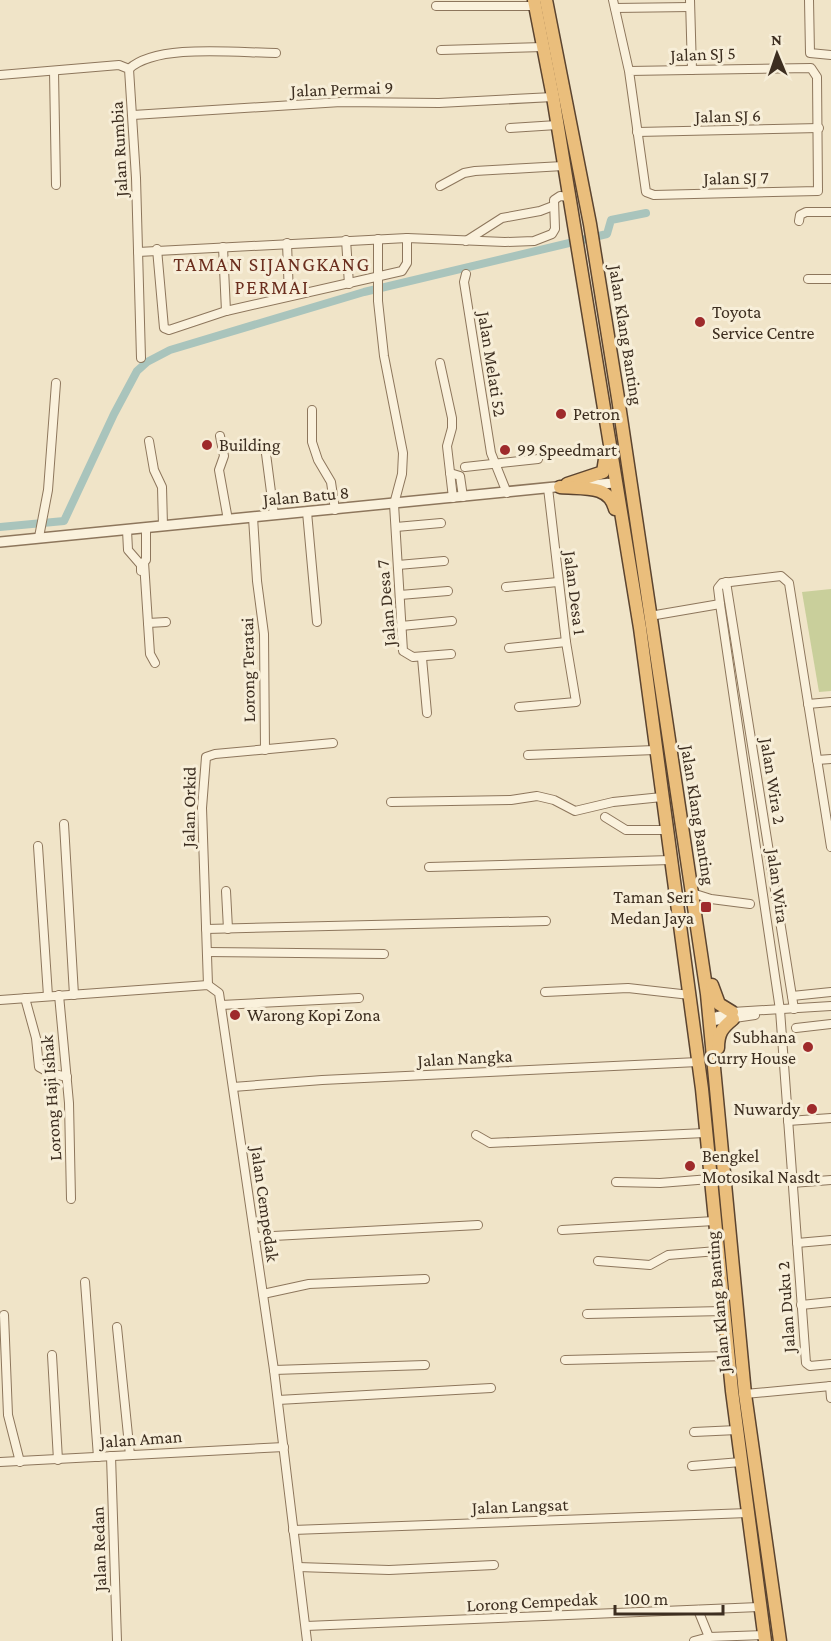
<svg xmlns="http://www.w3.org/2000/svg" width="831" height="1641" font-family="'Crimson Pro',serif">
<style>
.green{fill:#c9cf9b}
.lines{fill:none;stroke-linecap:round;stroke-linejoin:round}
.canal{stroke:#a9c4bc;stroke-width:8}
.minor-casing{stroke:#8d765c;stroke-width:10}
.tertiary-casing{stroke:#8d765c;stroke-width:12}
.trunk-casing{stroke:#5b4430;stroke-width:15}
.minor{stroke:#faf1dc;stroke-width:8}
.tertiary{stroke:#faf1dc;stroke-width:9}
.trunk{stroke:#eabe7c;stroke-width:12}
.poi-dot{fill:#9e2a2b;stroke:#f7eed8;stroke-width:2}
.labels{text-anchor:middle;stroke-width:6;stroke-linejoin:round;paint-order:stroke}
.street-label{font-size:18px;fill:#3d2e20;stroke:#f7eed8}
.poi-label{font-size:18px;fill:#3d2e20;stroke:#f7eed8;text-anchor:start}
.neighbourhood-label{font-size:20px;letter-spacing:1.5px;fill:#6b2e1e;stroke:#f7eed8}
</style>
<rect width="100%" height="100%" fill="#f0e4c8"/>
<path class="green" d="M 831,589 L 831,691 L 819,692 L 802,592 Z"/>
<g class="lines">
<path class="canal" d="M 0,527 L 64,521 L 114,414 L 137,371 L 147,362 L 170,350 L 364,292 L 607,234 L 611,220 L 646,213"/>
<defs>
<g id="minor">
<path d="M 613,0 L 629,71 L 646,192 L 654,195 L 818,191 L 817,77 L 811,68 L 629,71"/>
<path d="M 690,0 L 692,70"/>
<path d="M 809,0 L 810,53 L 831,55"/>
<path d="M 436,6 L 535,6"/>
<path d="M 615,8 L 690,7"/>
<path d="M 441,50 L 543,47"/>
<path d="M 129,69 C 157,43 239,53 276,53"/>
<path d="M 54,71 L 56,185"/>
<path d="M 0,75 L 119,65 L 129,69 L 136,178 L 141,358"/>
<path d="M 133,115 L 341,102 L 439,103 L 553,97"/>
<path d="M 510,128 L 557,125"/>
<path d="M 637,132 L 819,128"/>
<path d="M 440,186 L 464,173 L 475,171 L 563,166"/>
<path d="M 799,221 L 800,215 L 806,212 L 831,212"/>
<path d="M 378,239 L 378,301 L 384,356 L 403,453 L 402,474 L 394,504 L 403,651 L 413,657 L 451,654"/>
<path d="M 346,240 L 349,284"/>
<path d="M 466,241 L 502,218 L 540,211 L 553,206"/>
<path d="M 287,243 L 289,296"/>
<path d="M 223,247 L 226,311"/>
<path d="M 157,249 L 164,328 L 169,330 L 226,311 L 402,271 L 407,263 L 407,238"/>
<path d="M 138,252 L 407,238 L 505,242 L 534,241 L 552,234 L 555,229 L 554,200 L 560,196 L 569,197"/>
<path d="M 466,274 L 464,282 L 491,453 L 507,493"/>
<path d="M 808,279 L 831,279"/>
<path d="M 440,363 L 452,418 L 452,428 L 447,446 L 453,498"/>
<path d="M 312,410 L 312,442 L 318,460 L 331,482 L 335,510"/>
<path d="M 220,436 L 224,456 L 219,470 L 228,520"/>
<path d="M 149,441 L 154,470 L 162,487 L 163,526"/>
<path d="M 265,446 L 274,515"/>
<path d="M 465,467 L 538,459"/>
<path d="M 450,473 L 460,476 L 463,497"/>
<path d="M 307,512 L 317,622"/>
<path d="M 253,517 L 257,581 L 264,634 L 265,750"/>
<path d="M 396,527 L 441,523"/>
<path d="M 127,530 L 128,550 L 141,565 L 141,571"/>
<path d="M 39,537 L 48,490 L 56,383"/>
<path d="M 144,562 L 150,654 L 155,663"/>
<path d="M 142,564 L 146,560 L 146,528"/>
<path d="M 398,565 L 444,561"/>
<path d="M 726,582 L 794,1009"/>
<path d="M 506,587 L 558,582"/>
<path d="M 400,595 L 448,591"/>
<path d="M 650,616 L 720,604"/>
<path d="M 148,623 L 166,622"/>
<path d="M 401,626 L 452,621"/>
<path d="M 509,648 L 566,642"/>
<path d="M 422,658 L 427,713"/>
<path d="M 808,704 L 831,702"/>
<path d="M 519,707 L 576,702 L 566,642 L 548,488"/>
<path d="M 528,755 L 655,750"/>
<path d="M 817,760 L 831,759"/>
<path d="M 391,802 L 511,800 L 537,796 L 554,800 L 575,811 L 613,802 L 662,797"/>
<path d="M 605,817 L 626,830 L 666,830"/>
<path d="M 64,824 L 74,995"/>
<path d="M 38,846 L 48,996"/>
<path d="M 831,847 L 789,583 L 781,576 L 722,583 L 718,588 L 720,604 L 780,1010 L 806,1363 L 810,1366 L 831,1364"/>
<path d="M 429,867 L 671,860"/>
<path d="M 226,891 L 228,929"/>
<path d="M 692,893 L 711,899 L 750,904"/>
<path d="M 206,929 L 546,921"/>
<path d="M 207,952 L 384,954"/>
<path d="M 208,985 L 202,808 L 206,757 L 215,754 L 333,743"/>
<path d="M 545,992 L 628,988 L 690,995"/>
<path d="M 59,995 L 69,1103 L 71,1199"/>
<path d="M 792,996 L 831,992"/>
<path d="M 25,998 L 36,1038 L 39,1067 L 50,1073 L 67,1077"/>
<path d="M 0,1000 L 208,985 L 219,993 L 274,1370 L 307,1641"/>
<path d="M 221,1005 L 359,998"/>
<path d="M 710,1018 L 732,1012 L 831,1006"/>
<path d="M 710,1018 L 714,1021 L 755,1015"/>
<path d="M 796,1028 L 831,1024"/>
<path d="M 233,1087 L 322,1080 L 698,1062"/>
<path d="M 788,1121 L 831,1118"/>
<path d="M 476,1135 L 490,1143 L 705,1133"/>
<path d="M 616,1182 L 660,1183 L 710,1179"/>
<path d="M 792,1183 L 831,1180"/>
<path d="M 562,1230 L 714,1221"/>
<path d="M 255,1237 L 478,1225"/>
<path d="M 797,1243 L 831,1240"/>
<path d="M 598,1261 L 650,1265 L 668,1255 L 717,1251"/>
<path d="M 85,1282 L 98,1457"/>
<path d="M 263,1294 L 309,1284 L 425,1279"/>
<path d="M 801,1305 L 831,1302"/>
<path d="M 587,1314 L 723,1311"/>
<path d="M 4,1315 L 8,1415 L 20,1462"/>
<path d="M 117,1327 L 130,1455"/>
<path d="M 52,1355 L 58,1460"/>
<path d="M 565,1360 L 728,1356"/>
<path d="M 274,1370 L 425,1365"/>
<path d="M 830,1386 L 831,1398"/>
<path d="M 745,1394 L 831,1386"/>
<path d="M 278,1400 L 491,1388"/>
<path d="M 694,1432 L 737,1430"/>
<path d="M 111,1456 L 117,1641"/>
<path d="M 0,1462 L 284,1447"/>
<path d="M 692,1466 L 741,1462"/>
<path d="M 293,1530 L 748,1513"/>
<path d="M 298,1567 L 389,1570 L 494,1565"/>
<path d="M 698,1610 L 709,1637"/>
<path d="M 306,1626 L 759,1607"/>
<path d="M 694,1641 L 709,1637 L 764,1635"/>
</g>
<g id="tertiary">
<path d="M 585,485 L 615,483"/>
<path d="M 0,542 L 565,486"/>
</g>
<g id="trunk">
<path d="M 534,0 L 553,97 L 640,628 L 702,1089 L 732,1391 L 765,1641"/>
<path d="M 546,0 L 590,224 L 618,398 L 707,994 L 745,1394 L 780,1641"/>
<path d="M 567,484 L 603,472 L 606,453"/>
<path d="M 560,487 C 582,489 609,484 615,509"/>
<path d="M 712,985 L 719,1004 L 732,1012"/>
<path d="M 718,1048 C 718,1033 722,1028 733,1019"/>
</g>
</defs>
<use href="#minor" class="minor-casing"/>
<use href="#tertiary" class="tertiary-casing"/>
<use href="#trunk" class="trunk-casing"/>
<use href="#minor" class="minor"/>
<use href="#tertiary" class="tertiary"/>
<use href="#trunk" class="trunk"/>
</g>
<g class="poi-dot">
<circle cx="700" cy="322" r="6"/>
<circle cx="561" cy="414" r="6"/>
<circle cx="207" cy="445" r="6"/>
<circle cx="505" cy="450" r="6"/>
<rect x="700" y="901" width="12" height="12" rx="3"/>
<circle cx="235" cy="1015" r="6"/>
<circle cx="808" cy="1047" r="6"/>
<circle cx="812" cy="1109" r="6"/>
<circle cx="690" cy="1166" r="6"/>
</g>
<g class="labels">
<g class="street-label">
<text transform="translate(703 54) rotate(-2)" y="6">Jalan SJ 5</text>
<text transform="translate(342 89) rotate(-2)" y="6">Jalan Permai 9</text>
<text transform="translate(728 116) rotate(-1)" y="6">Jalan SJ 6</text>
<text transform="translate(119 149) rotate(-93)" y="6">Jalan Rumbia</text>
<text transform="translate(736 178) rotate(-1)" y="6">Jalan SJ 7</text>
<text transform="translate(626 335) rotate(81)" y="6">Jalan Klang Banting</text>
<text transform="translate(492 364) rotate(81)" y="6">Jalan Melati 52</text>
<text transform="translate(306 496) rotate(-5)" y="6">Jalan Batu 8</text>
<text transform="translate(575 593) rotate(83)" y="6">Jalan Desa 1</text>
<text transform="translate(386 603) rotate(-95)" y="6">Jalan Desa 7</text>
<text transform="translate(248 670) rotate(-91)" y="6">Lorong Teratai</text>
<text transform="translate(773 781) rotate(81)" y="6">Jalan Wira 2</text>
<text transform="translate(189 807) rotate(-89)" y="6">Jalan Orkid</text>
<text transform="translate(698 815) rotate(81)" y="6">Jalan Klang Banting</text>
<text transform="translate(778 886) rotate(82)" y="6">Jalan Wira</text>
<text transform="translate(465 1058) rotate(-3)" y="6">Jalan Nangka</text>
<text transform="translate(51 1098) rotate(-94)" y="6">Lorong Haji Ishak</text>
<text transform="translate(265 1204) rotate(82)" y="6">Jalan Cempedak</text>
<text transform="translate(718 1302) rotate(-95)" y="6">Jalan Klang Banting</text>
<text transform="translate(786 1307) rotate(-94)" y="6">Jalan Duku 2</text>
<text transform="translate(141 1439) rotate(-4)" y="6">Jalan Aman</text>
<text transform="translate(520 1506) rotate(-2)" y="6">Jalan Langsat</text>
<text transform="translate(99 1549) rotate(-92)" y="6">Jalan Redan</text>
<text transform="translate(532 1602) rotate(-3)" y="6">Lorong Cempedak</text>
</g>
<g class="poi-label">
<text x="712" y="318">Toyota<tspan x="712" dy="21">Service Centre</tspan></text>
<text x="573" y="420">Petron</text>
<text x="219" y="451">Building</text>
<text x="517" y="456">99 Speedmart</text>
<text x="694" y="903" text-anchor="end">Taman Seri<tspan x="694" dy="21">Medan Jaya</tspan></text>
<text x="247" y="1021">Warong Kopi Zona</text>
<text x="796" y="1043" text-anchor="end">Subhana<tspan x="796" dy="21">Curry House</tspan></text>
<text x="800" y="1115" text-anchor="end">Nuwardy</text>
<text x="702" y="1162">Bengkel<tspan x="702" dy="21">Motosikal Nasdt</tspan></text>
</g>
<g class="neighbourhood-label">
<text x="272" y="271">TAMAN SIJANGKANG<tspan x="272" dy="23">PERMAI</tspan></text>
</g>
</g>
<g transform="translate(777 54) rotate(358)" stroke="#f7eed8" stroke-width="4.5" paint-order="stroke">
<path d="M0-4.5L10 22L0 15L-10 22Z" fill="#3d2e20"/>
<text y="-9" font-size="16" font-weight="bold" text-anchor="middle" fill="#3d2e20">N</text>
</g>
<path d="M615 1605v9h108v-9" fill="none" stroke="#3d2e20" stroke-width="3"/>
<text x="624" y="1605" font-size="18" fill="#3d2e20" stroke="#f7eed8" stroke-width="4.5" paint-order="stroke">100 m</text>
</svg>
